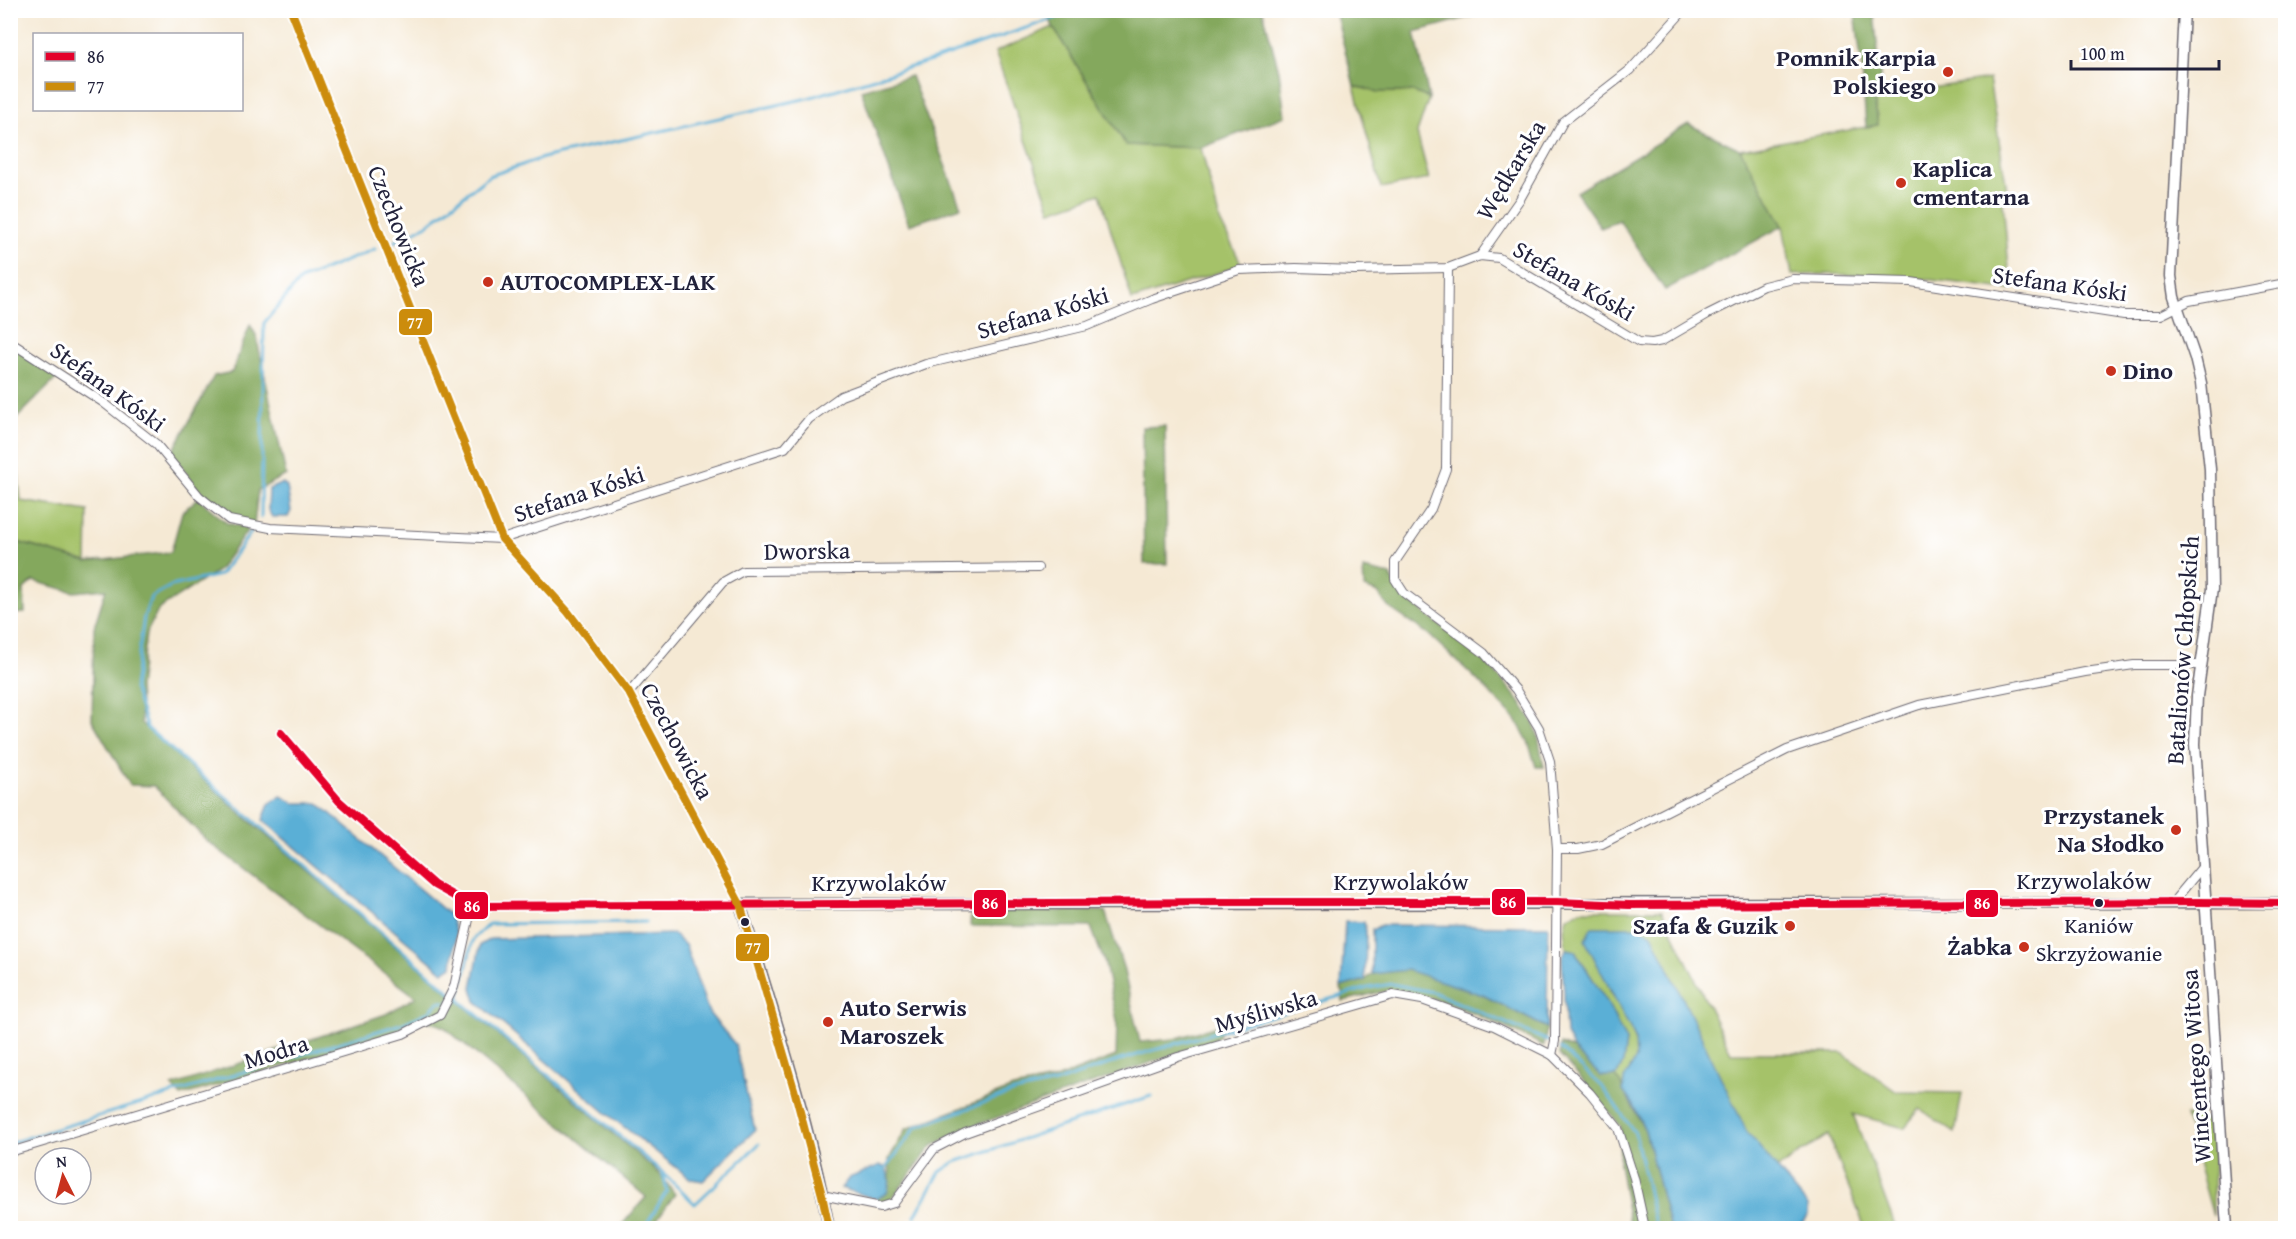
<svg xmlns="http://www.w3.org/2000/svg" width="2296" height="1239" font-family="'Gentium Book Plus',serif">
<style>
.green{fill:#a5c269;stroke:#647252;stroke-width:1.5}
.forest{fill:#84a85d;stroke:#53654c;stroke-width:1.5}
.water{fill:#5aafd6;stroke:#3e6888;stroke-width:1.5}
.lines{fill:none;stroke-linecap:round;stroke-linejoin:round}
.stream{stroke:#5aafd6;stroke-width:3}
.minor-casing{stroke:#6c6871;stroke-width:10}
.tertiary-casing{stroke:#6c6871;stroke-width:13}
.minor{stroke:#fff;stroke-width:8}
.tertiary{stroke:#fff;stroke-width:10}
.bus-1-casing{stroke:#fff;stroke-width:12}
.bus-2-casing{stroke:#fff;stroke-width:12}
.bus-1{stroke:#e4002b;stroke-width:8}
.bus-2{stroke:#cc8c0c;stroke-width:8}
.poi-dot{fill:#c8321e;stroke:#fff;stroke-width:2}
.bus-dot{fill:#22223b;stroke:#fff;stroke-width:2}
.labels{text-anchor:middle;stroke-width:6;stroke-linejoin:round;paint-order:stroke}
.bus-label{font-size:22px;fill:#22223b;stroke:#fff}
.poi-label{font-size:24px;font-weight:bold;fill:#22223b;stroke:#fff;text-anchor:end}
.street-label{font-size:24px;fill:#22223b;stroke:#fff}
.line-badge{stroke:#fff;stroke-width:2}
.badge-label{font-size:16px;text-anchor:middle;font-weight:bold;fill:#fff}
</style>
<rect width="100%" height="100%" fill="#fff"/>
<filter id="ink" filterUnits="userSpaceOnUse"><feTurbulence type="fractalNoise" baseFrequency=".0167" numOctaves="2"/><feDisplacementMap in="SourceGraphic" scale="12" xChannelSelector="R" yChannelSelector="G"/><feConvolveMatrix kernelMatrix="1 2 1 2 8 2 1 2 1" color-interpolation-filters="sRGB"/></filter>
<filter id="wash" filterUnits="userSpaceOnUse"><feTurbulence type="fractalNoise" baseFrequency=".008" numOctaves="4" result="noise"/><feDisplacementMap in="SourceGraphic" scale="24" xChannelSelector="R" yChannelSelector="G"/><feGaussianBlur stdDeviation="1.35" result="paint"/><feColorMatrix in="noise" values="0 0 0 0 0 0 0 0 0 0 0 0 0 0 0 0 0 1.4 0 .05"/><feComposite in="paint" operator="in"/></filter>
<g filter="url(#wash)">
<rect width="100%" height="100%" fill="#f5e9d4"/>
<g class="green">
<path d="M 1053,27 L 1126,145 L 1201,148 L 1220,221 L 1242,265 L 1132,300 L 1100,194 L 1051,211 L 995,52 Z"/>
<path d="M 1989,79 L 2007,190 L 2002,191 L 2011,290 C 1935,279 1868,272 1792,275 L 1783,226 L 1740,149 L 1878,125 L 1874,97 Z"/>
<path d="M 1354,86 L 1378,92 L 1413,92 L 1429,98 L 1417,133 L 1429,179 L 1381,188 Z"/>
<path d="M 11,422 L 13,422 L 21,501 L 88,511 L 87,562 L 11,540 Z"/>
<path d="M 1582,910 L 1662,910 L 1731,1053 L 1842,1053 L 1897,1092 L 1962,1093 L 1955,1133 L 1920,1109 L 1904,1128 L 1853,1114 L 1896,1228 L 1865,1228 L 1828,1135 L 1776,1169 L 1747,1132 L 1609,989 C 1620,1009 1639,1033 1636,1057 C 1635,1069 1624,1074 1623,1091 L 1616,1076 L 1623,1063 L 1626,1041 L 1606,1000 L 1575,951 L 1566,949 L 1564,929 L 1567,917 Z"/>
<path d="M 2185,1116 L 2214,1121 L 2213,1216 Z"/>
</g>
<g class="forest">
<path d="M 1047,11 L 1263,11 L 1279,71 L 1285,116 L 1201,148 L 1126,145 L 1053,27 Z"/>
<path d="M 1335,11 L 1335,10 L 1492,11 L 1415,32 L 1429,98 L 1413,92 L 1378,92 L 1354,86 Z"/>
<path d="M 1855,11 L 1874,11 L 1882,97 L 1874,98 L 1878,125 L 1866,127 L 1862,69 Z"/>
<path d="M 911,76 L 961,207 L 909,225 L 861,90 Z"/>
<path d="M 1688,124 L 1740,149 L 1783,226 L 1665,290 L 1619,220 L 1601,228 L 1576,192 Z"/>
<path d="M 250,325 L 256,335 L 286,475 L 258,490 L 254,525 L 230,516 L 202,495 L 172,453 L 214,376 L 232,372 Z"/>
<path d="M 11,345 L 59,376 L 13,422 L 11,422 Z"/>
<path d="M 1165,426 L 1167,564 L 1144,564 L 1142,427 Z"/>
<path d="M 198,498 L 227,523 L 249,528 L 219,570 L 159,609 L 146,634 L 139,687 L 141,723 L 237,810 L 659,1173 L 675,1194 L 651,1228 L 619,1228 L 646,1197 L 444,1027 L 424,1019 L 403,1031 L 181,1096 L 172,1086 L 386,1014 L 416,997 L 207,841 L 154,786 L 130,785 L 92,720 L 94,627 L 106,589 L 74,592 L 33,581 L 24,589 L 25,613 L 11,614 L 10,540 L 87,562 L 171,552 L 182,512 Z"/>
<path d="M 1363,569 L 1391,575 C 1392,595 1459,637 1477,654 C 1497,673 1523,702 1535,726 C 1540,738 1541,754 1544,767 L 1536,767 L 1528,741 L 1516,720 L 1472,675 L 1428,634 L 1388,607 L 1378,593 L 1364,588 Z"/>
<path d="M 971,910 L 1105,911 L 1123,967 L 1140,1042 L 1174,1039 L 1227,1023 L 1217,1039 L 962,1130 L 932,1146 L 890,1201 L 881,1204 L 876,1199 L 887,1193 L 890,1180 L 889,1159 L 906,1129 L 1013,1088 L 1053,1080 L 1116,1056 L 1117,1021 L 1105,964 L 1091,927 L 970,926 Z"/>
<path d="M 1407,969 L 1483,995 L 1547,1028 L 1544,1046 C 1503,1026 1439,994 1393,991 C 1378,991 1359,998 1343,1001 L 1341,987 L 1365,980 L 1372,974 Z"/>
<path d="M 1561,1044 L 1574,1050 L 1601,1076 L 1616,1076 L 1645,1130 L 1670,1228 L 1630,1228 L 1619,1163 L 1621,1127 L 1593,1091 L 1559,1055 Z"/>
</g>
<g class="water">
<path d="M 283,483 L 287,487 L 291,511 L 288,517 L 272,517 L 268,510 L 269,489 Z"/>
<path d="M 281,796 L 294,803 L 318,803 L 450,915 L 456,933 L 452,966 L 443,972 L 263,820 L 269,804 Z"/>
<path d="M 1345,921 L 1364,922 L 1366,931 L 1365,980 L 1341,987 Z"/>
<path d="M 1381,925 L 1548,926 L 1547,1028 L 1483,995 L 1407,970 L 1372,974 L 1372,930 Z"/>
<path d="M 1592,927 L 1640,927 L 1652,934 L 1747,1132 L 1808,1206 L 1808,1215 L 1800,1226 L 1786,1228 L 1670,1228 L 1645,1130 L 1633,1105 L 1623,1091 L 1624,1079 L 1636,1059 L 1635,1038 L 1585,940 Z"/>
<path d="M 673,934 L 685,945 L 709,1013 L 735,1044 L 755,1130 L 703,1181 L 691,1179 L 606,1113 L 476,1001 L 472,988 L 480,945 L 490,939 Z"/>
<path d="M 1566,949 L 1575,951 L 1606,1000 L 1626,1041 L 1623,1063 L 1616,1076 L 1601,1076 L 1574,1050 L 1566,1034 L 1562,958 Z"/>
<path d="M 880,1165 L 886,1168 L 890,1180 L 887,1193 L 876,1199 L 841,1188 L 849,1178 Z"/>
</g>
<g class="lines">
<g class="stream">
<path d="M 394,242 L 427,225 L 489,176 L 546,157 L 808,98 L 934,60 L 1078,10"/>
<path d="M 261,518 L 264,323 L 300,280 L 375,249"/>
<path d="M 252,531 L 220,575 L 171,586 L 151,597 L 144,617 L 134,688 L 147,728 L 442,985 L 662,1172 L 695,1204 L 759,1144"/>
<path d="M 450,1001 L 459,999 L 473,939 L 489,924 L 646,922"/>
<path d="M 1560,1048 L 1602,1086 L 1635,1133 L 1656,1228"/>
<path d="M 10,1143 L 401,1024 L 428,1012 L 439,1002 L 444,1002"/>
<path d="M 886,1168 L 916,1127 L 1014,1092 L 1055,1083 L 1120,1060 L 1368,988 L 1392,984 L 1433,992 L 1548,1041"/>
<path d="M 915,1216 L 940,1172 L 955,1162 L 1151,1096"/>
<path d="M 644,1228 L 667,1191 L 663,1174"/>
<path d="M 909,1228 L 911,1223"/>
</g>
</g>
</g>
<g filter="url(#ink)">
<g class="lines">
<defs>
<g id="minor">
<path d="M 1480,256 L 1520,199 L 1563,122 L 1630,70 L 1684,10"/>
<path d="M 1448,268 L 1446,469 L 1431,509 L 1395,562 L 1395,579 L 1404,593 L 1484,653 L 1516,690 L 1539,728 L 1550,761 L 1557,849 L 1555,1041 L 1552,1055"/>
<path d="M 10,342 L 104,403 L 156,444 L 199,496 L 229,520 L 270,528 L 502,539 L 785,448 L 809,419 L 841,396 L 926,364 L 1087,326 L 1152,299 L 1239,270 L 1296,268 L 1355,270 L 1448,268 L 1480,256 L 1499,258 L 1639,342 L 1652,343 L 1662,341 L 1708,314 L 1764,286 L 1793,279 L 1911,282 L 2124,315 L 2161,315 L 2189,301 L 2286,283"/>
<path d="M 629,693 L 723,582 L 743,571 L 1038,568"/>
<path d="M 281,733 L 339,801 L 434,885 L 472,906 L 740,904 L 629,693 L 568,612 L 502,539 L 291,10"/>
<path d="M 1557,849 L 1578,849 L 1602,844 L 1787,750 L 1919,705 L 2085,672 L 2134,665 L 2201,665"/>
<path d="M 2173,902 L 2203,866"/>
<path d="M 10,1152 L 403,1034 L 440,1015 L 454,987 L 472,906"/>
<path d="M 822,1195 L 881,1207 L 894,1203 L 934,1149 L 965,1133 L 1178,1057 L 1393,995 L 1422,1000 L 1494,1026 L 1552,1055 L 1590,1093 L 1618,1128 L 1634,1178 L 1645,1228"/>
</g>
<g id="tertiary">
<path d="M 2184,10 L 2171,276 L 2174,297 L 2195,358 L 2201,383 L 2210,469 L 2212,589 L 2197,696 L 2195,744 L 2227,1228"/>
<path d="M 829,1228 C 808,1119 773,1011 740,904 L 2286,903"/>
</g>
</defs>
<use href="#minor" class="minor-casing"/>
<use href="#tertiary" class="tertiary-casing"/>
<use href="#minor" class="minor"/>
<use href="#tertiary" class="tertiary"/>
<defs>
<path id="bus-1" d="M 281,733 L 339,801 L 434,885 L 472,906 L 1225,902 L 1557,902 L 1629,905 L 2200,902 L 2286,903"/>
<path id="bus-2" d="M 291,10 L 502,539 L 568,612 L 629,693 L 740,904 L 794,1089 L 822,1195 L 829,1228"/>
</defs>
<use href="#bus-1" class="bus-1-casing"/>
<use href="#bus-2" class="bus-2-casing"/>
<use href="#bus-1" class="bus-1"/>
<use href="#bus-2" class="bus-2"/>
</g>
</g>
<g class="poi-dot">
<circle cx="1948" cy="72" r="6"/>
<circle cx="1901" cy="183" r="6"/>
<circle cx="488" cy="282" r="6"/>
<circle cx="2111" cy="371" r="6"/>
<circle cx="2176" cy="830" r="6"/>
<circle cx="1790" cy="926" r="6"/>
<circle cx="2024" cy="947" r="6"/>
<circle cx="828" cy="1022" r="6"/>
</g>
<g class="bus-dot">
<circle cx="2099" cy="903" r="5"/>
<circle cx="745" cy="922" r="5"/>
</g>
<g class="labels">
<g class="bus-label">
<text x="2099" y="933">Kaniów<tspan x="2099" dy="28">Skrzyżowanie</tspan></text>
</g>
<g class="poi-label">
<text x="1936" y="66">Pomnik Karpia<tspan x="1936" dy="28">Polskiego</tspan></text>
<text x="1913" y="177" text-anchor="start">Kaplica<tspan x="1913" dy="28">cmentarna</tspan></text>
<text x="500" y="290" text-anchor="start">AUTOCOMPLEX-LAK</text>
<text x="2123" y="379" text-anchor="start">Dino</text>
<text x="2164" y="824">Przystanek<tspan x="2164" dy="28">Na Słodko</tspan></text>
<text x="1778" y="934">Szafa &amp; Guzik</text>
<text x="2012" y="955">Żabka</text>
<text x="840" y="1016" text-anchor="start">Auto Serwis<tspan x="840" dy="28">Maroszek</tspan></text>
</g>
<g class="street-label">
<text transform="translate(1511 170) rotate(-59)" y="8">Wędkarska</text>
<text transform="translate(399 226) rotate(68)" y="8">Czechowicka</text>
<text transform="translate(1574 281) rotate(30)" y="8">Stefana Kóski</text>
<text transform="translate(2060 284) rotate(8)" y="8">Stefana Kóski</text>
<text transform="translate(1043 313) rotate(-16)" y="8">Stefana Kóski</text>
<text transform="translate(108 387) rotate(36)" y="8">Stefana Kóski</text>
<text transform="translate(579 494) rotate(-18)" y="8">Stefana Kóski</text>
<text transform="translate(807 551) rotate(-1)" y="8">Dworska</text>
<text transform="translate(2183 650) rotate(-86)" y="8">Batalionów Chłopskich</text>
<text transform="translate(677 741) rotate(62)" y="8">Czechowicka</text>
<text x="2084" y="889">Krzywolaków</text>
<text x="1401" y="890">Krzywolaków</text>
<text x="879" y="891">Krzywolaków</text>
<text transform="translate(1266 1011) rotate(-16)" y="8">Myśliwska</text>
<text transform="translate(276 1052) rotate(-17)" y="8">Modra</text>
<text transform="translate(2196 1066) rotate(-94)" y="8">Wincentego Witosa</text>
</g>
</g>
<g class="line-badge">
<rect x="398" y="308" width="35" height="28" rx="6" fill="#cc8c0c"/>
<rect x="1491" y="888" width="35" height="28" rx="6" fill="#e4002b"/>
<rect x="1965" y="889" width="34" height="29" rx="6" fill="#e4002b"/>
<rect x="973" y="889" width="34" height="29" rx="6" fill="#e4002b"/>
<rect x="454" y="891" width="35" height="29" rx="6" fill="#e4002b"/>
<rect x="735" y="933" width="35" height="29" rx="6" fill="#cc8c0c"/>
</g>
<g class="badge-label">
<text x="415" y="328">77</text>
<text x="1508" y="908">86</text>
<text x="1982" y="909">86</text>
<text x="990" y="909">86</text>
<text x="472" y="912">86</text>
<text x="753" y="953">77</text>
</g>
<rect width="2296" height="1239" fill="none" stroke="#fff" stroke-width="36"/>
<rect x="33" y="33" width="210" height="78" fill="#ffffff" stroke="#a7a7b1" stroke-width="1.5"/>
<rect x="45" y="52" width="30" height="9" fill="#e4002b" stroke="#a7a7b1" stroke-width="1.5"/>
<text x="87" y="63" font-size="18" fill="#22223b">86</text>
<rect x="45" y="82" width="30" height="9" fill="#cc8c0c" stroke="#a7a7b1" stroke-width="1.5"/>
<text x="87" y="93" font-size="18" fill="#22223b">77</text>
<g transform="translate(63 1176) rotate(354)"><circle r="28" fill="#ffffff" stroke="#a7a7b1" stroke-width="1.5"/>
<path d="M0-4.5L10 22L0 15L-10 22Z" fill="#c8321e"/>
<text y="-9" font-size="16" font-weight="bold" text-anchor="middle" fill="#22223b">N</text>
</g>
<path d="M2071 60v9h148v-9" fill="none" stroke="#22223b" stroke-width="3"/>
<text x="2080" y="60" font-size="18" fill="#22223b" stroke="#ffffff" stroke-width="4.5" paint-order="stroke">100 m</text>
</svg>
